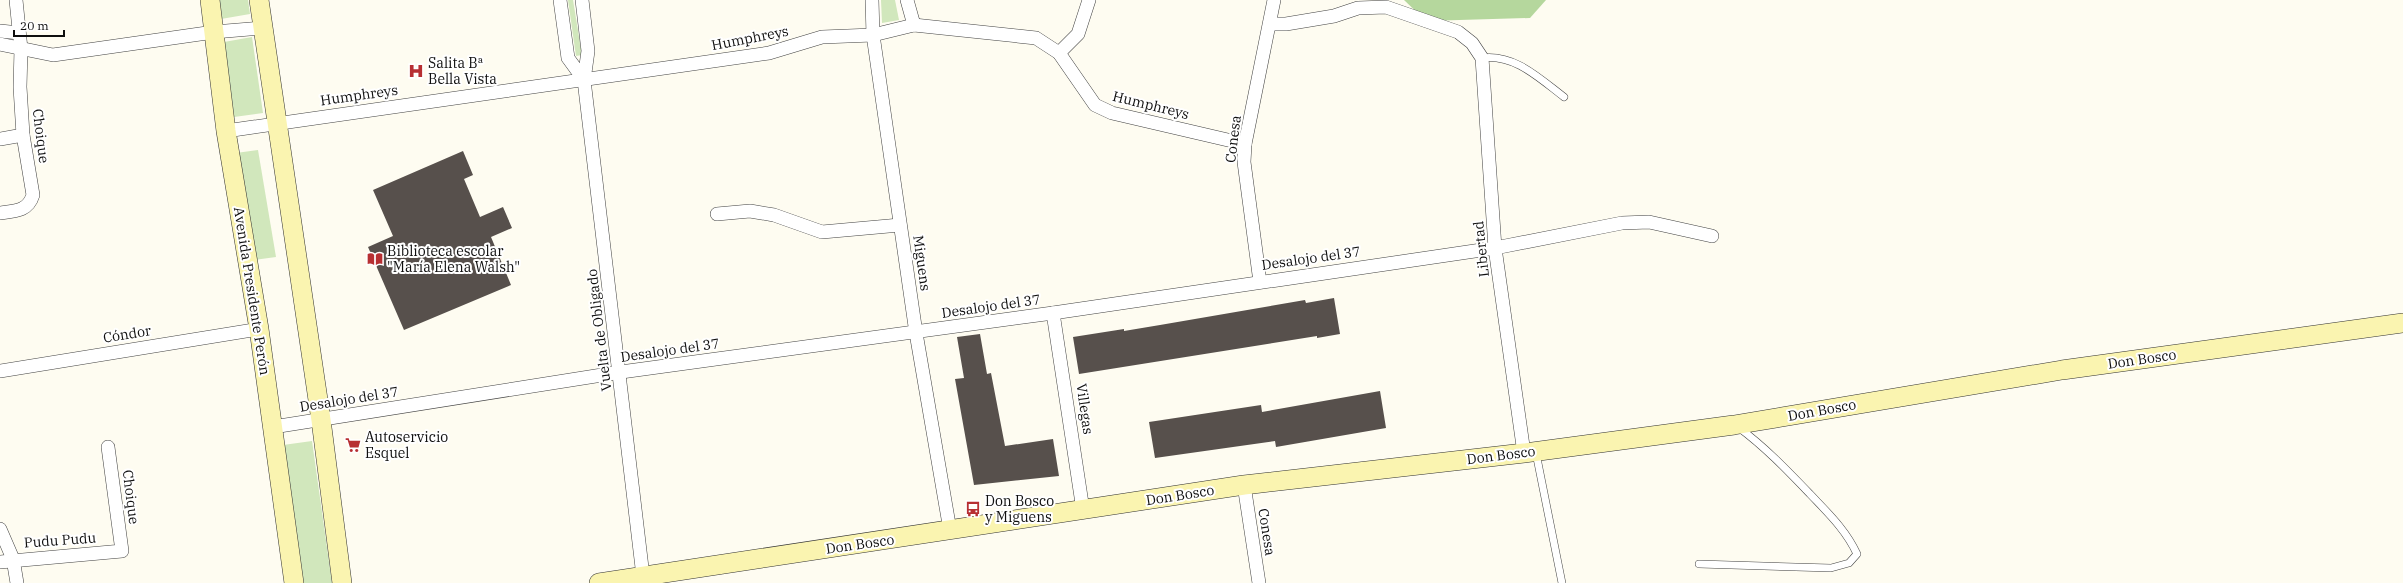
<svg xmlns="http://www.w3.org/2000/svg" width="2403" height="583" font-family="'IBM Plex Serif',serif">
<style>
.green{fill:#d1e7bc}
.forest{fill:#b5d79d}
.building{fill:#57504c}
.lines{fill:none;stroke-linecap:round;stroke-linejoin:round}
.lane-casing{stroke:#424242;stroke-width:8}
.street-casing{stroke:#424242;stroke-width:14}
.secondary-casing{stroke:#313131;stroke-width:20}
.lane{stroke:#fff;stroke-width:7}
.street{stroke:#fff;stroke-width:13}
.secondary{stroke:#faf4b0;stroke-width:19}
.labels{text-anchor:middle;stroke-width:4;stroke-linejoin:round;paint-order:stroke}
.street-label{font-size:14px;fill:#0f0f0f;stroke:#fff}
.poi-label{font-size:14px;fill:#0f0f0f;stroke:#fff;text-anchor:start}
</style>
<rect width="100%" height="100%" fill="#fefcf1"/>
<g class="green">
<path d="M 219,0 L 248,0 L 250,14 L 221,19 Z"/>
<path d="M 568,0 L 573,0 L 582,55 L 576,56 Z"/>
<path d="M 881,0 L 895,0 L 899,20 L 882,23 Z"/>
<path d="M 252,37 L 263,113 L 234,117 L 224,42 Z"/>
<path d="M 258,150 L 276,257 L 254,260 L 236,153 Z"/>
<path d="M 312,441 L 332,583 L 303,583 L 283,445 Z"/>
</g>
<path class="forest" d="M 1404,0 L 1546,0 L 1530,18 L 1426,21 Z"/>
<g class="building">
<path d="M 463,151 L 473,175 L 464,179 L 480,217 L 503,207 L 512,228 L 491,237 L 511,285 L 404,330 L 368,247 L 393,236 L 373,190 Z"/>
<path d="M 1334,298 L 1340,334 L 1317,338 L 1317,336 L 1079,374 L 1073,337 L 1124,329 L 1124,331 L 1160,325 L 1305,300 L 1306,303 Z"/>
<path d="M 980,334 L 987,374 L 991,373 L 1005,446 L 1053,439 L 1059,476 L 974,485 L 955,379 L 964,378 L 957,337 Z"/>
<path d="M 1380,391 L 1386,428 L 1276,447 L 1275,441 L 1155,458 L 1149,422 L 1261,405 L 1262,412 Z"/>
</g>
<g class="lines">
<defs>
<g id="lane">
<path d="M 1482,58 C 1515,54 1539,78 1564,97"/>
<path d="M 1536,453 L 1562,583"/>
<path d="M 1699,564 L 1831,568 L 1849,563 L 1857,554 C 1846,530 1828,513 1810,494 C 1787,470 1765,447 1738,427"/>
</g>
<g id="street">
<path d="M 560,0 L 568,58 L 584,80 L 588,51 L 582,0"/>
<path d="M 872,0 L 873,35 L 916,333 L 950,530"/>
<path d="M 907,0 L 914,25"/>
<path d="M 1270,24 L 1286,24 L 1334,16 L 1358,8 L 1386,7 L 1458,32 L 1472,43 L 1482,58 L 1495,248 L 1524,453"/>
<path d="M 0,31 L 19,33"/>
<path d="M 0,44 L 53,55 L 214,32 L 263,28"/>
<path d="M 1059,53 L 1078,34 L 1089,0"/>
<path d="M 584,80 L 643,576"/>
<path d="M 226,131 L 769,53 L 822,37 L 873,35 L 914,25 L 1036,38 L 1059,53 L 1095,105 L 1112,113 L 1245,144"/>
<path d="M 0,139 L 23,135"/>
<path d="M 0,213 C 16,211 28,211 33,195 L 23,135 L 20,87 L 21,49 L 16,0"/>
<path d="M 717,214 L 750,211 L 774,215 L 822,232 L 900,225"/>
<path d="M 1260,282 L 1244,162 L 1245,144 L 1274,0"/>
<path d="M 1053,313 L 1083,510"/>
<path d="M 0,371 L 259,329"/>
<path d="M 273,427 L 621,372 L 1053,313 L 1495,248 L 1622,223 L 1649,222 L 1712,236"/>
<path d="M 1244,485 L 1259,583"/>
<path d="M 0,529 L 13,559 L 17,583"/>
<path d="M 0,562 L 122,551 L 108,447"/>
</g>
<g id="secondary">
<path d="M 210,0 L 226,131 L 259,329 L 294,583"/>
<path d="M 259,0 L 321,420 L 342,583"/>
<path d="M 599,583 L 1244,485 L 1524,453 L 1734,425 L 2062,370 L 2403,323"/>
</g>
</defs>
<use href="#lane" class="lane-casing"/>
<use href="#street" class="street-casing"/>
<use href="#secondary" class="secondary-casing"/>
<use href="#lane" class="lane"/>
<use href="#street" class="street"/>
<use href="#secondary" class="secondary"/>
</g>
<defs>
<symbol id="hospital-bare" viewBox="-9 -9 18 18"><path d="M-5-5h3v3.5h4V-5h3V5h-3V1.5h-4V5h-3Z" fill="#b72f32" stroke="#fff" stroke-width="2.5" paint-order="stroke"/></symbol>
<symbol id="library-bare" viewBox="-9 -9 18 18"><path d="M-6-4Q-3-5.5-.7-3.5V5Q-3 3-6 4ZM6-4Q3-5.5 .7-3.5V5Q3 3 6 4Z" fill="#b72f32" stroke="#fff" stroke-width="2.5" paint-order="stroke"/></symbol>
<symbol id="supermarket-bare" viewBox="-9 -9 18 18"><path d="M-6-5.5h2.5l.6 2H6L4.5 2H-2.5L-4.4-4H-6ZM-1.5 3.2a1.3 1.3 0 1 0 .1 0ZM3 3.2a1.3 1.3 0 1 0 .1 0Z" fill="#b72f32" stroke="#fff" stroke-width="2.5" paint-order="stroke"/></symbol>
<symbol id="bus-bare" viewBox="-9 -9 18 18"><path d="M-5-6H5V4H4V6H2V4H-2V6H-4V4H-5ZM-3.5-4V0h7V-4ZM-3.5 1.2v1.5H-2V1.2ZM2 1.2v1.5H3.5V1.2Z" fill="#b72f32" stroke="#fff" stroke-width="2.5" paint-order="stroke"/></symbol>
</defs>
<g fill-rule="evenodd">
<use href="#hospital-bare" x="405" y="60" width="22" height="22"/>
<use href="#library-bare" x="364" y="248" width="22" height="22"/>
<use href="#supermarket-bare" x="342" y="434" width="22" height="22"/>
<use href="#bus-bare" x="962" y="498" width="22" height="22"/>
</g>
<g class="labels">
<g class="street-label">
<text transform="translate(750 38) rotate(-11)" y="5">Humphreys</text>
<text transform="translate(359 95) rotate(-8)" y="5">Humphreys</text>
<text transform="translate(1151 105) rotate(14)" y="5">Humphreys</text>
<text transform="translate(41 136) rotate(83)" y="5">Choique</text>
<text transform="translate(1233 139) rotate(-83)" y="5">Conesa</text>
<text transform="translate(1481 249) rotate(-96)" y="5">Libertad</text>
<text transform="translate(1311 258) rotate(-8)" y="5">Desalojo del 37</text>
<text transform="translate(922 263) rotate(82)" y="5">Miguens</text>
<text transform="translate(252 291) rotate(81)" y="5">Avenida Presidente Perón</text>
<text transform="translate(991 306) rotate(-8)" y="5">Desalojo del 37</text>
<text transform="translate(599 330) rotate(-97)" y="5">Vuelta de Obligado</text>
<text transform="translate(127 334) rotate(-9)" y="5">Cóndor</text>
<text transform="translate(670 350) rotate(-8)" y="5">Desalojo del 37</text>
<text transform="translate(2142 359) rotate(-8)" y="5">Don Bosco</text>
<text transform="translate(349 399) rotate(-9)" y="5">Desalojo del 37</text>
<text transform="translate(1085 409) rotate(82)" y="5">Villegas</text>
<text transform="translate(1822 410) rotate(-10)" y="5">Don Bosco</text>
<text transform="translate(1501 455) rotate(-7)" y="5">Don Bosco</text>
<text transform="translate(1180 495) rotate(-9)" y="5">Don Bosco</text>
<text transform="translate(131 497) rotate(83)" y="5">Choique</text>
<text transform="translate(1267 532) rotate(81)" y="5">Conesa</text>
<text transform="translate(60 540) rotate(-4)" y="5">Pudu Pudu</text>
<text transform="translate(860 544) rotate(-8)" y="5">Don Bosco</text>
</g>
<g class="poi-label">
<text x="428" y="68">Salita Bª<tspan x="428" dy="16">Bella Vista</tspan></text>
<text x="387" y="256">Biblioteca escolar<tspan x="387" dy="16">"María Elena Walsh"</tspan></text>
<text x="365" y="442">Autoservicio<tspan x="365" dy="16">Esquel</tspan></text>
<text x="985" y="506">Don Bosco<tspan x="985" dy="16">y Miguens</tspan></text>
</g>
</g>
<path d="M14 30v6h50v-6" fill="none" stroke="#0f0f0f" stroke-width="2"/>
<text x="20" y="30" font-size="12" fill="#0f0f0f" stroke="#ffffff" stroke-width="3" paint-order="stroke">20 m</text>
</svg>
